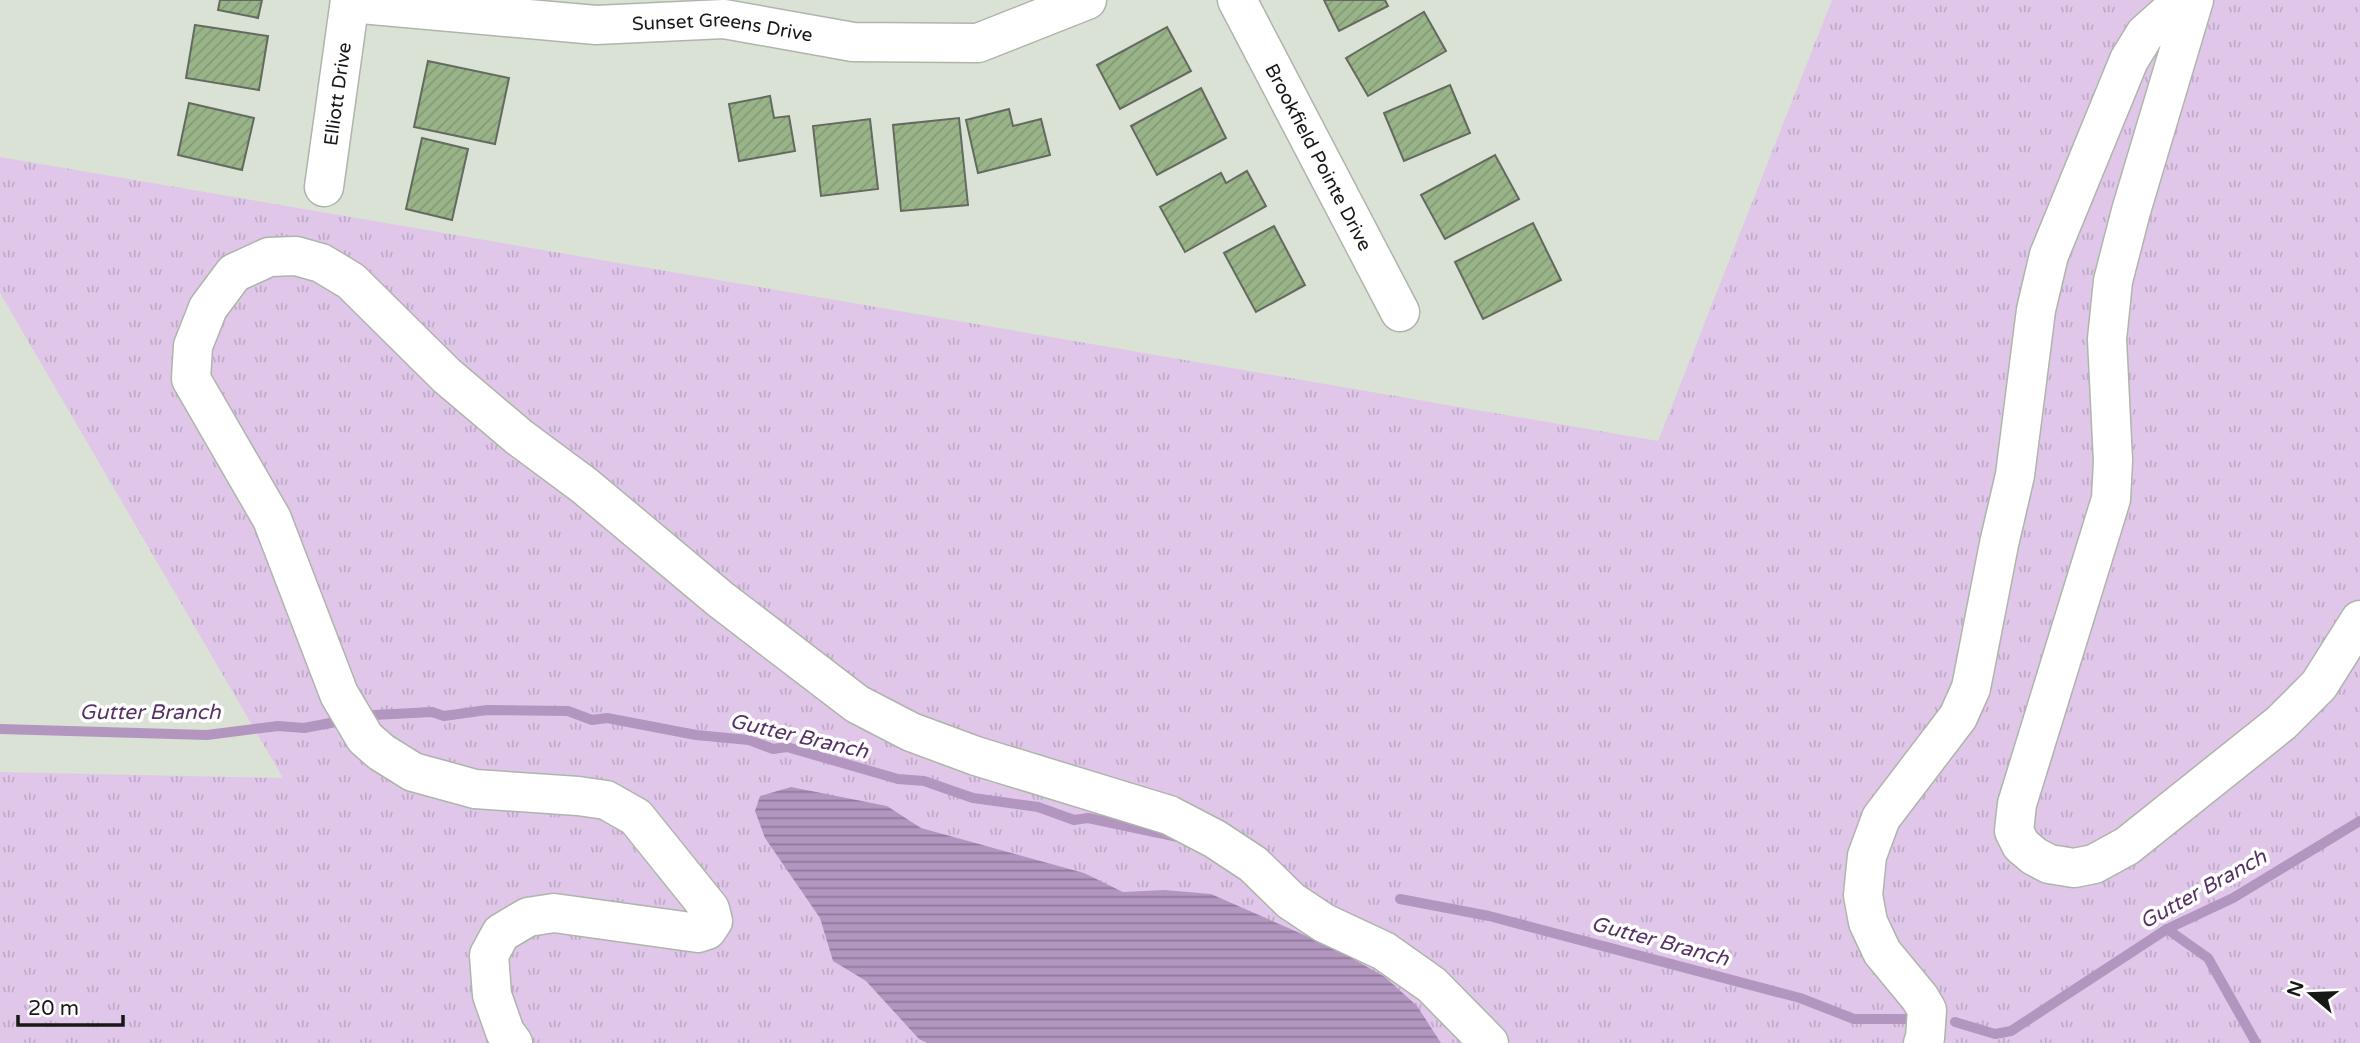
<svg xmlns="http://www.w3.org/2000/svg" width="2360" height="1043" font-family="'Varela Round',sans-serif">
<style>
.grass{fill:url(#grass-tufts)}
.water{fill:url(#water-rules)}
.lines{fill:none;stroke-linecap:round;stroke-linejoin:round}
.stream{stroke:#b396bf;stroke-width:10}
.building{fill:url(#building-hatch);stroke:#636a5f;stroke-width:2}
.minor-casing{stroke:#aeb5aa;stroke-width:41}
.minor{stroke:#fff;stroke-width:38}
.labels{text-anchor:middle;stroke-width:7;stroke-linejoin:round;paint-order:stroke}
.street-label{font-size:19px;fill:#151814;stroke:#fff}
.water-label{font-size:21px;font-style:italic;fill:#563165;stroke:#fff}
</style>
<defs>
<pattern id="grass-tufts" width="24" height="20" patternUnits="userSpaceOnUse" patternTransform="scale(1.75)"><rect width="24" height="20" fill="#e0c7ea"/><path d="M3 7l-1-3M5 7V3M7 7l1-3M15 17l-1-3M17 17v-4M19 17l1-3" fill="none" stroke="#bfaac8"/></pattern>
<pattern id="water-rules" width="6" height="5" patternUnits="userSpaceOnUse" patternTransform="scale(1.75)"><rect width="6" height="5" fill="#b396bf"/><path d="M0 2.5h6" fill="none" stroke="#90799a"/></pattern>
<pattern id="building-hatch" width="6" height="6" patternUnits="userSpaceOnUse" patternTransform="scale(1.75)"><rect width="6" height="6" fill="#9ab489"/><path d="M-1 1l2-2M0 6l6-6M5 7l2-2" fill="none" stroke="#849a75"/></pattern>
</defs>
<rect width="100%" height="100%" fill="#dae1d5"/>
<path class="grass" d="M 1832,0 L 2360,0 L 2360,1043 L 0,1043 L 0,772 L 283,778 L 0,293 L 0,157 L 1658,441 Z"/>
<path class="water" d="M 791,787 L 887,806 L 921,828 L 1084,873 L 1123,892 L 1165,890 L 1211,894 L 1334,948 L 1385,977 L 1417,1006 L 1441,1043 L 927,1043 L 919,1039 L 866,981 L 833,961 L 820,918 L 765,838 L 755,811 L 760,796 Z"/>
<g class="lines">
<g class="stream">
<path d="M 374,715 L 432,712 L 444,716 L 487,710 L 568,711 L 592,720 L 607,718 L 696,735 L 749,740 L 773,749 L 787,747 L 898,779 L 924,781 L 973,798 L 1038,807 L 1074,820 L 1088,818 L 1178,837"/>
<path d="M 0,729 L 207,735 L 278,726 L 304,728 L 341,721"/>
<path d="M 1400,899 L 1489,916 L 1800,998 L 1854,1019 L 1909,1019"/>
<path d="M 2167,929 L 2208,958 L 2256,1043"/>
<path d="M 1955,1022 L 1995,1034 L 2011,1031 L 2167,929 L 2233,898 L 2360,821"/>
</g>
</g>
<g class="building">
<path d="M 220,0 L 262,0 L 258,18 L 218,10 Z"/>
<path d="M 1324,0 L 1385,0 L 1388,6 L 1339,31 Z"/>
<path d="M 1424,12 L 1446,51 L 1368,96 L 1346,58 Z"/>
<path d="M 195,25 L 268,36 L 259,90 L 186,78 Z"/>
<path d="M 1167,27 L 1191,71 L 1120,109 L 1097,65 Z"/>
<path d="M 428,61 L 509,78 L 495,144 L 414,127 Z"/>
<path d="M 1450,85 L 1470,133 L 1404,161 L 1384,113 Z"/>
<path d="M 1201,88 L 1226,138 L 1157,175 L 1131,126 Z"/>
<path d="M 770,96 L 774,118 L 789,116 L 795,151 L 739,161 L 729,104 Z"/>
<path d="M 189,103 L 254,118 L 242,170 L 178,155 Z"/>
<path d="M 1009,109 L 1013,126 L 1041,119 L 1050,155 L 978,173 L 966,120 Z"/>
<path d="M 959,118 L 968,205 L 901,211 L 893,125 Z"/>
<path d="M 870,119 L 878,189 L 821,196 L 813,126 Z"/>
<path d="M 422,138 L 468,149 L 452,220 L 406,209 Z"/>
<path d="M 1495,155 L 1519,199 L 1445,239 L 1421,195 Z"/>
<path d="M 1247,171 L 1266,206 L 1185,252 L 1160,207 L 1221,173 L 1226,183 Z"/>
<path d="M 1533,223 L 1561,280 L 1483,319 L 1455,262 Z"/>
<path d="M 1274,226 L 1305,285 L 1256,312 L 1224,253 Z"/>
</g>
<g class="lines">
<defs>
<g id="minor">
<path id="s1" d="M 1237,0 L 1400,312"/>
<path d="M 2194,0 L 2131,211 L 2113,281 L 2107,339 L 2113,461 L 2111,499 L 2017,804 L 2014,831 L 2021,845 L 2034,856 L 2049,864 L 2074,868 L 2094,864 L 2127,846 L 2281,723 L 2319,685 L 2360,620"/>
<path id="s2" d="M 350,3 L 596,25 L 724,19 L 853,42 L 978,43 L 1087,0"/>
<path id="s3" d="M 324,187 L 350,0"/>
<path d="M 513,1043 L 505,1032 L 492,995 L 489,955 L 501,933 L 528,917 L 554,913 L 698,933 L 707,930 L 713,921 L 710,909 L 636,817 L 606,800 L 578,796 L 475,789 L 413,772 L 381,752 L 365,738 L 339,694 L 272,519 L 191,379 L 193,346 L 208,308 L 234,273 L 269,257 L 296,256 L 321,263 L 351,281 L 447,376 L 519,437 L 585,486 L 720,599 L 857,704 L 911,732 L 976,756 L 1169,815 L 1215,839 L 1253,864 L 1291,901 L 1324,923 L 1384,951 L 1432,985 L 1489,1043"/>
<path d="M 1923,1043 L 1925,1038 L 1927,1010 L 1920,998 L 1882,952 L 1868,922 L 1863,895 L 1867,856 L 1881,818 L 1958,717 L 1971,688 L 1999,544 L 2015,475 L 2036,310 L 2049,255 L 2129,60 L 2145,34 L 2183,0"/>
</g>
</defs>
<use href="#minor" class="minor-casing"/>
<use href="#minor" class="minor"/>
</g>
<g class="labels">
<g class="street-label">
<text dy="7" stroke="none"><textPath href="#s2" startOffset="374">Sunset Greens Drive</textPath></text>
<text dy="7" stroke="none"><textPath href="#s3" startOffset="94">Elliott Drive</textPath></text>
<text dy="7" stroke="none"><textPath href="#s1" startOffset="177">Brookfield Pointe Drive</textPath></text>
</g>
<g class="water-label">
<text x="150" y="719">Gutter Branch</text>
<text transform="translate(799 736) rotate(13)" y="7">Gutter Branch</text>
<text transform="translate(2203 889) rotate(-29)" y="7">Gutter Branch</text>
<text transform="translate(1660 941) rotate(15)" y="7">Gutter Branch</text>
</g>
</g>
<g transform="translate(2311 994) rotate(289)" stroke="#ffffff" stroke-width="5" paint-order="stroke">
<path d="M0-5L12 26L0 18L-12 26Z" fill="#151814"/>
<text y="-10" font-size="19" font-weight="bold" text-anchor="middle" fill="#151814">N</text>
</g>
<path d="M18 1015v10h105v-10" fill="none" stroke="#151814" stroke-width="3.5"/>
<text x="28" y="1015" font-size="21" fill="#151814" stroke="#ffffff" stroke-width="5" paint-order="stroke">20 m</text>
</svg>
